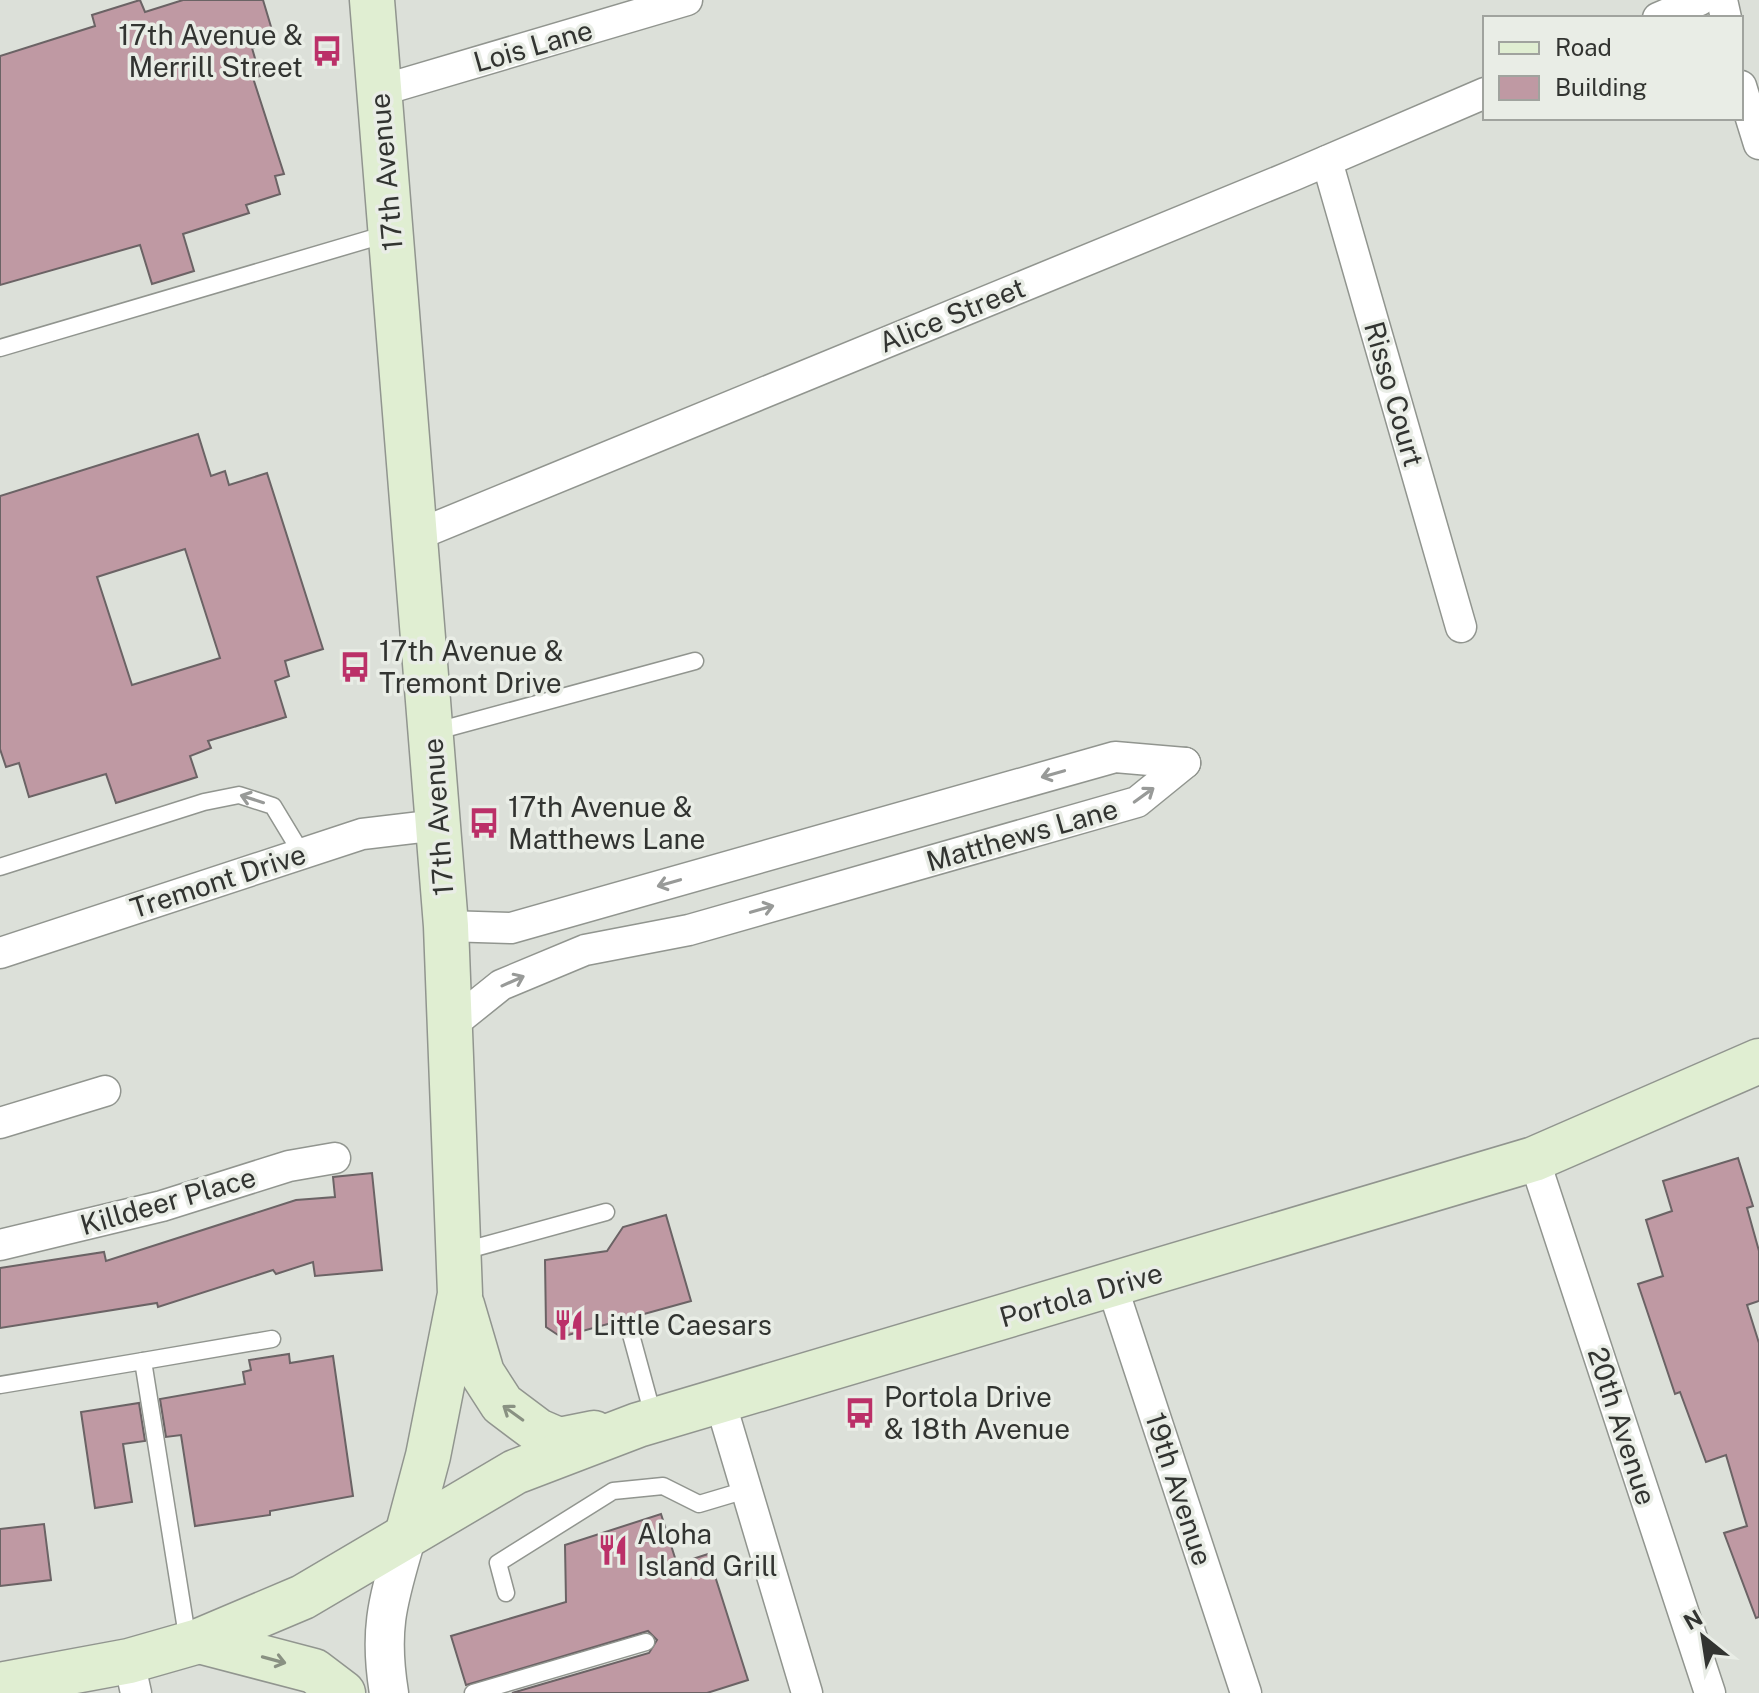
<svg xmlns="http://www.w3.org/2000/svg" width="1759" height="1693" font-family="'Public Sans',sans-serif">
<style>
.building{fill:#bf99a3;stroke:#6b6365;stroke-width:2;fill-rule:evenodd}
.lines{fill:none;stroke-linecap:round;stroke-linejoin:round}
.service-casing{stroke:#91958f;stroke-width:19}
.minor-casing{stroke:#91958f;stroke-width:33}
.tertiary-casing{stroke:#91958f;stroke-width:41}
.secondary-casing{stroke:#91958f;stroke-width:47}
.service{stroke:#fff;stroke-width:16}
.minor{stroke:#fff;stroke-width:30}
.tertiary{stroke:#fff;stroke-width:38}
.secondary{stroke:#e0eed2;stroke-width:44}
.oneway{stroke:#989a98}
.oneway2{stroke:#899182}
.labels{text-anchor:middle;stroke-width:7;stroke-linejoin:round;paint-order:stroke}
.poi-label{font-size:28px;fill:#323431;stroke:#e9ede6;text-anchor:start}
.street-label{font-size:28px;fill:#323431;stroke:#e9ede6}
</style>
<rect width="100%" height="100%" fill="#dce0d9"/>
<g class="building">
<path d="M 140,0 L 145,12 L 183,0 L 263,0 L 275,40 L 252,48 L 260,76 L 253,78 L 284,174 L 275,176 L 280,194 L 246,205 L 249,213 L 183,234 L 194,271 L 152,284 L 140,245 L 0,285 L 0,56 L 95,26 L 92,15 Z"/>
<path d="M 198,434 L 211,476 L 225,471 L 229,485 L 267,473 L 323,649 L 285,661 L 289,676 L 275,681 L 286,717 L 208,741 L 211,748 L 190,756 L 197,777 L 116,803 L 106,774 L 29,797 L 19,763 L 6,767 L 0,749 L 0,496 ZM 185,549 L 220,658 L 132,685 L 97,577 Z"/>
<path d="M 1738,1158 L 1753,1206 L 1747,1208 L 1759,1251 L 1759,1301 L 1747,1305 L 1759,1343 L 1759,1617 L 1756,1618 L 1724,1533 L 1747,1526 L 1726,1455 L 1706,1462 L 1680,1392 L 1675,1394 L 1638,1284 L 1663,1276 L 1646,1220 L 1672,1211 L 1663,1181 Z"/>
<path d="M 372,1173 L 382,1270 L 315,1276 L 313,1262 L 276,1274 L 273,1270 L 158,1307 L 157,1303 L 0,1328 L 0,1268 L 104,1252 L 106,1261 L 296,1200 L 335,1197 L 333,1177 Z"/>
<path d="M 666,1215 L 691,1301 L 561,1337 L 546,1327 L 545,1260 L 607,1251 L 623,1227 Z"/>
<path d="M 289,1354 L 290,1363 L 333,1356 L 353,1496 L 270,1511 L 270,1515 L 195,1526 L 181,1435 L 166,1437 L 160,1399 L 245,1384 L 243,1372 L 251,1370 L 249,1360 Z"/>
<path d="M 139,1403 L 145,1441 L 123,1444 L 132,1502 L 95,1508 L 81,1412 Z"/>
<path d="M 661,1514 L 677,1564 L 708,1554 L 748,1680 L 707,1693 L 512,1693 L 649,1653 L 657,1640 L 648,1631 L 466,1685 L 451,1636 L 566,1602 L 565,1545 Z"/>
<path d="M 44,1524 L 51,1580 L 0,1586 L 0,1529 Z"/>
</g>
<g class="lines">
<defs>
<g id="service">
<path d="M 0,348 L 390,233"/>
<path d="M 433,732 L 695,661"/>
<path d="M 0,867 L 204,802 L 239,795 L 273,806 L 302,854"/>
<path d="M 460,1252 L 606,1212"/>
<path d="M 630,1331 L 654,1419"/>
<path d="M 143,1361 L 272,1339"/>
<path d="M 0,1385 L 143,1361 L 188,1642"/>
<path d="M 506,1593 L 498,1563 L 613,1491 L 663,1486 L 699,1504 L 746,1490"/>
<path d="M 473,1693 L 646,1642"/>
</g>
<g id="minor">
<path d="M 1722,0 L 1726,18"/>
<path d="M 1658,18 L 1700,0"/>
<path d="M 1741,86 L 1759,144"/>
<path d="M 379,91 L 687,0"/>
<path d="M 1327,161 L 1461,627"/>
<path d="M 417,535 L 1294,175 L 1485,93"/>
<path d="M 446,926 L 511,928 L 1115,757 L 1185,763"/>
<path d="M 0,953 L 362,834 L 438,825"/>
<path d="M 450,1026 L 501,985 L 585,950 L 689,930 L 1137,802 L 1185,763"/>
<path d="M 0,1123 L 105,1091"/>
<path d="M 1534,1159 L 1710,1693"/>
<path d="M 0,1245 L 162,1206 L 289,1166 L 335,1158"/>
<path d="M 1112,1286 L 1246,1693"/>
<path d="M 720,1401 L 807,1693"/>
<path d="M 129,1661 L 136,1693"/>
</g>
<path id="tertiary" d="M 389,1693 C 378,1626 389,1598 407,1535"/>
<g id="secondary">
<path d="M 372,0 L 446,926 L 460,1294 L 428,1456 L 407,1535"/>
<path d="M 462,1305 L 482,1373 L 502,1404 L 538,1431 L 559,1440 L 594,1433"/>
<path d="M 199,1641 L 314,1671 L 343,1693"/>
<path d="M 0,1685 L 129,1661 L 199,1641 L 303,1597 L 515,1472 L 638,1425 L 1534,1159 L 1759,1061"/>
</g>
</defs>
<use href="#service" class="service-casing"/>
<use href="#minor" class="minor-casing"/>
<use href="#tertiary" class="tertiary-casing"/>
<use href="#secondary" class="secondary-casing"/>
<use href="#service" class="service"/>
<use href="#minor" class="minor"/>
<use href="#tertiary" class="tertiary"/>
<use href="#secondary" class="secondary"/>
</g>
<defs><path id="oneway-shaft" d="M-6 0H5M1.5-3L5.5 0L1.5 3" fill="none" stroke-width="1.6" stroke-linecap="round" stroke-linejoin="round" transform="scale(2)"/></defs>
<g class="oneway">
<use href="#oneway-shaft" transform="translate(1053 774) rotate(164)"/>
<use href="#oneway-shaft" transform="translate(1144 795) rotate(-36)"/>
<use href="#oneway-shaft" transform="translate(252 799) rotate(-162)"/>
<use href="#oneway-shaft" transform="translate(669 883) rotate(164)"/>
<use href="#oneway-shaft" transform="translate(762 909) rotate(-16)"/>
<use href="#oneway-shaft" transform="translate(513 981) rotate(-24)"/>
</g>
<g class="oneway2">
<use href="#oneway-shaft" transform="translate(513 1413) rotate(-144)"/>
<use href="#oneway-shaft" transform="translate(274 1660) rotate(15)"/>
</g>
<defs>
<symbol id="bus-bare" viewBox="-9 -9 18 18"><path d="M-5-6H5V4H4V6H2V4H-2V6H-4V4H-5ZM-3.5-4V0h7V-4ZM-3.5 1.2v1.5H-2V1.2ZM2 1.2v1.5H3.5V1.2Z" fill="#bb3068" stroke="#e9ede6" stroke-width="2.5" paint-order="stroke"/></symbol>
<symbol id="restaurant-bare" viewBox="-9 -9 18 18"><path d="M-5-6h1v4h1v-4h1v4h1v-4h1v5L-1.5 .5V6h-2V.5L-5-1ZM5-6V6H3V1.5H1.5Q1.5-4 5-6Z" fill="#bb3068" stroke="#e9ede6" stroke-width="2.5" paint-order="stroke"/></symbol>
</defs>
<g fill-rule="evenodd">
<use href="#bus-bare" x="305" y="29" width="44" height="44"/>
<use href="#bus-bare" x="333" y="645" width="44" height="44"/>
<use href="#bus-bare" x="462" y="801" width="44" height="44"/>
<use href="#restaurant-bare" x="547" y="1303" width="44" height="44"/>
<use href="#bus-bare" x="838" y="1391" width="44" height="44"/>
<use href="#restaurant-bare" x="591" y="1528" width="44" height="44"/>
</g>
<g class="labels">
<g class="poi-label">
<text x="303" y="45" text-anchor="end">17th Avenue &amp;<tspan x="303" dy="32">Merrill Street</tspan></text>
<text x="379" y="661">17th Avenue &amp;<tspan x="379" dy="32">Tremont Drive</tspan></text>
<text x="508" y="817">17th Avenue &amp;<tspan x="508" dy="32">Matthews Lane</tspan></text>
<text x="593" y="1335">Little Caesars</text>
<text x="884" y="1407">Portola Drive<tspan x="884" dy="32">&amp; 18th Avenue</tspan></text>
<text x="637" y="1544">Aloha<tspan x="637" dy="32">Island Grill</tspan></text>
</g>
<g class="street-label">
<text transform="translate(533 46) rotate(-16)" y="10">Lois Lane</text>
<text transform="translate(386 172) rotate(-95)" y="10">17th Avenue</text>
<text transform="translate(952 315) rotate(-22)" y="10">Alice Street</text>
<text transform="translate(1394 394) rotate(74)" y="10">Risso Court</text>
<text transform="translate(438 817) rotate(-94)" y="10">17th Avenue</text>
<text transform="translate(1022 835) rotate(-16)" y="10">Matthews Lane</text>
<text transform="translate(218 881) rotate(-18)" y="10">Tremont Drive</text>
<text transform="translate(168 1201) rotate(-16)" y="10">Killdeer Place</text>
<text transform="translate(1081 1295) rotate(-16)" y="10">Portola Drive</text>
<text transform="translate(1622 1426) rotate(72)" y="10">20th Avenue</text>
<text transform="translate(1179 1489) rotate(72)" y="10">19th Avenue</text>
</g>
</g>
<rect x="1483" y="16" width="260" height="104" fill="#e9ede6" stroke="#a0a39e" stroke-width="2"/>
<rect x="1499" y="42" width="40" height="12" fill="#e0eed2" stroke="#a0a39e" stroke-width="2"/>
<text x="1555" y="56" font-size="24" fill="#323431">Road</text>
<rect x="1499" y="76" width="40" height="24" fill="#bf99a3" stroke="#a0a39e" stroke-width="2"/>
<text x="1555" y="96" font-size="24" fill="#323431">Building</text>
<g transform="translate(1703 1637) rotate(330)" stroke="#e9ede6" stroke-width="6" paint-order="stroke">
<path d="M0-6L14 30L0 20L-14 30Z" fill="#323431"/>
<text y="-12" font-size="22" font-weight="bold" text-anchor="middle" fill="#323431">N</text>
</g>
</svg>
